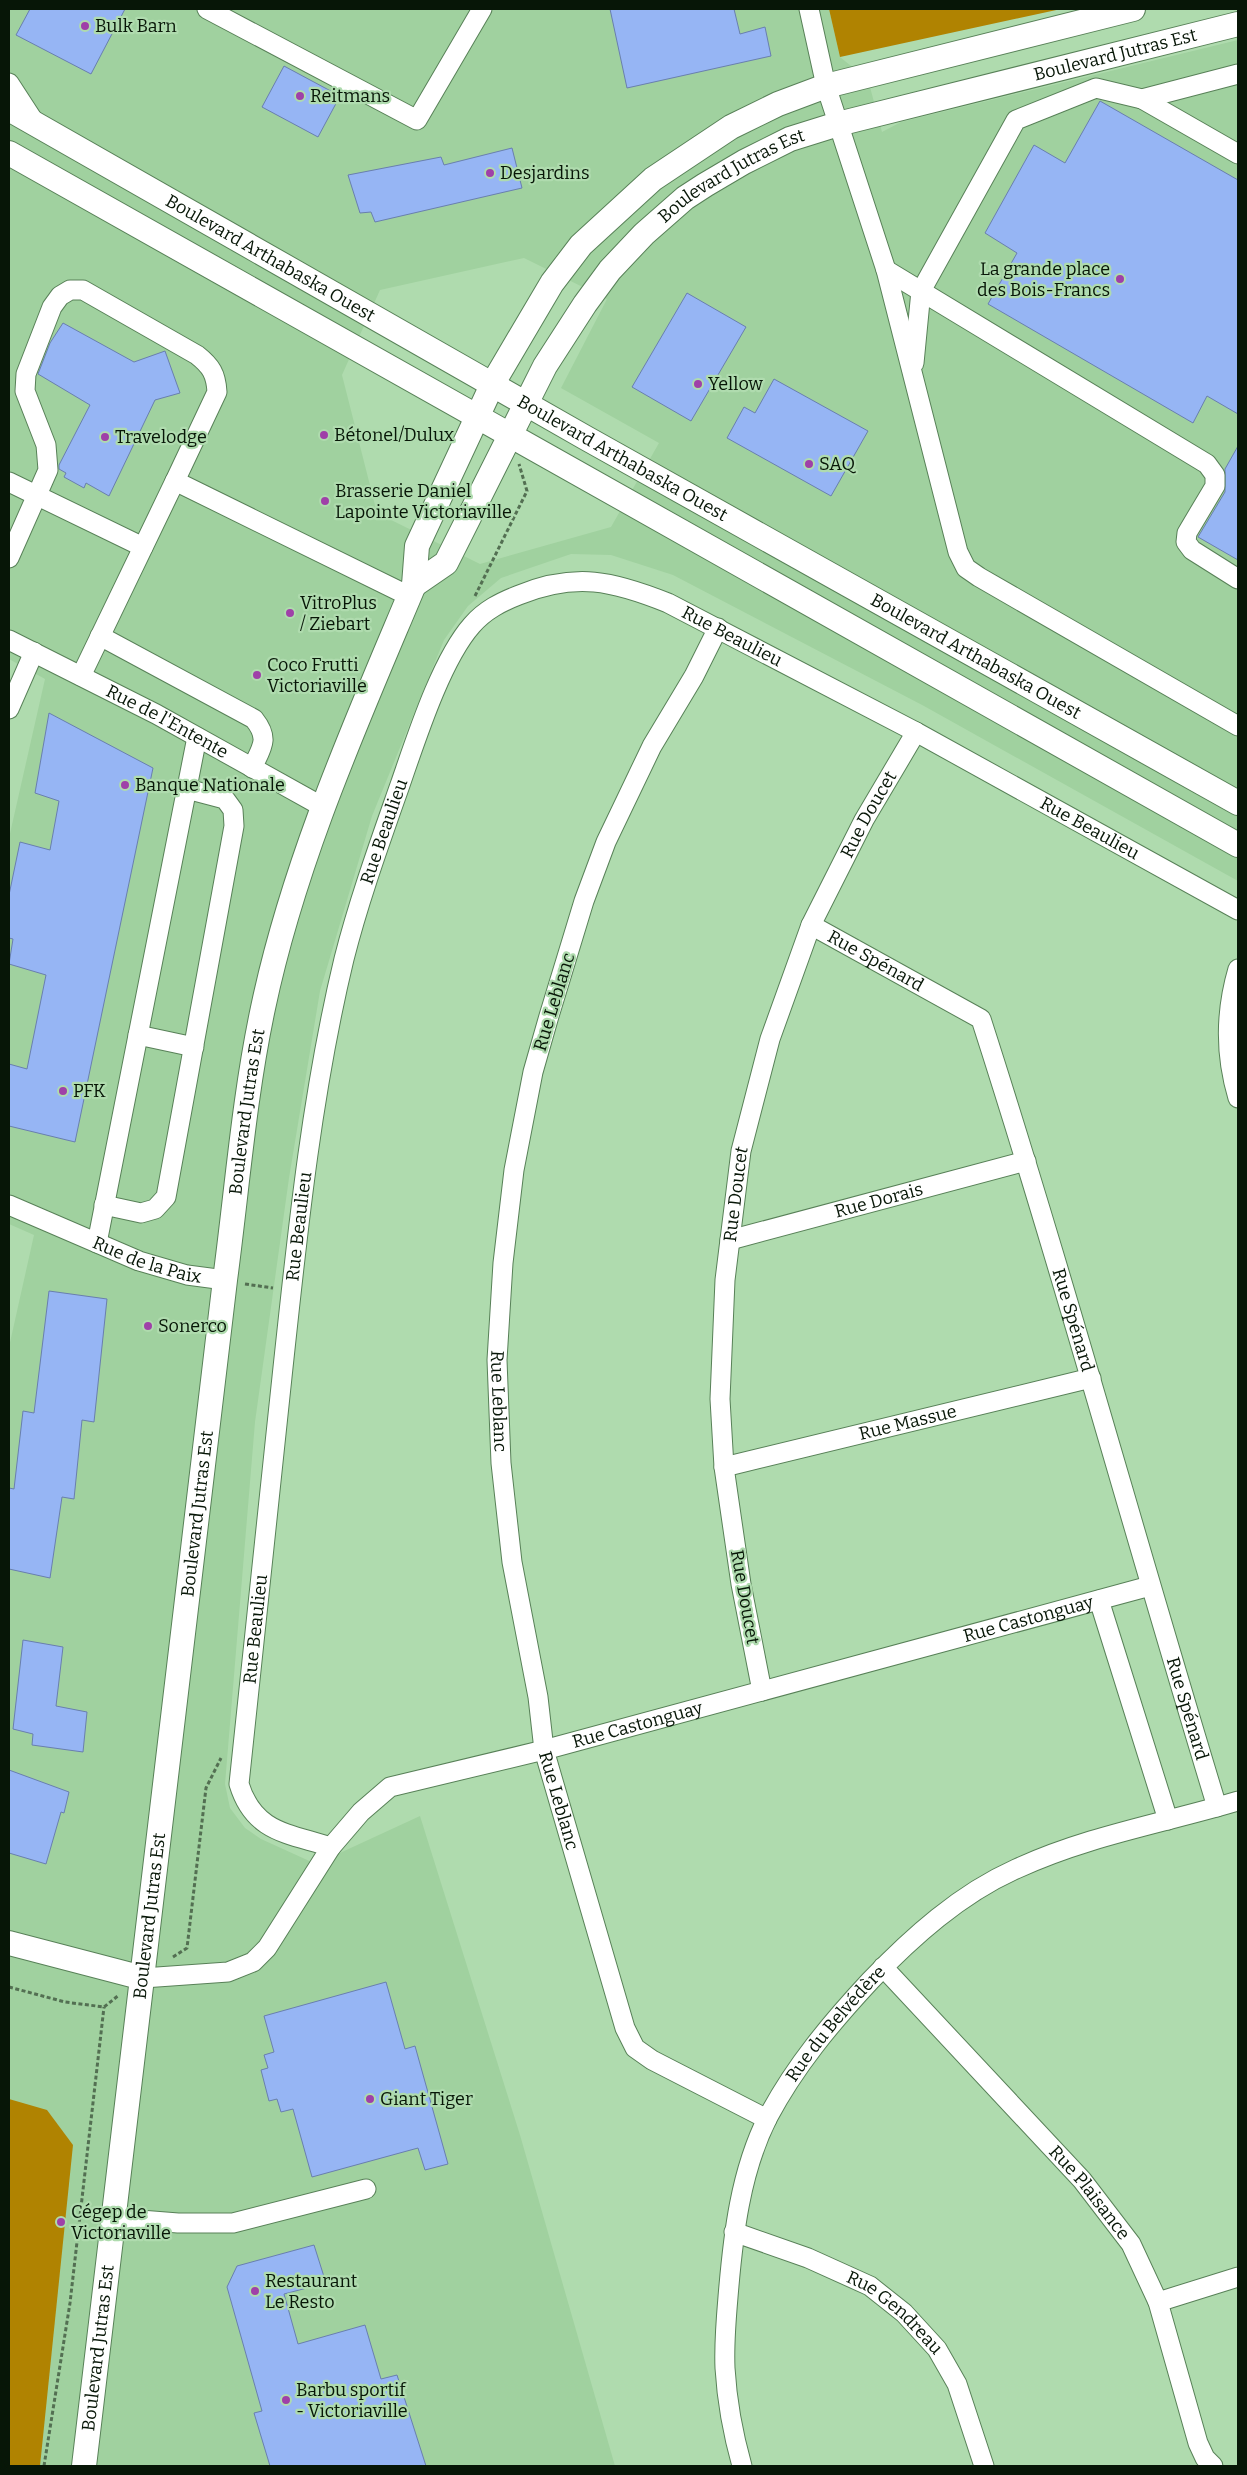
<svg xmlns="http://www.w3.org/2000/svg" width="1247" height="2475" font-family="Bitter,serif">
<style>
.built{fill:#a0d19f;fill-rule:evenodd}
.forest{fill:#b08301}
.building{fill:#96b5f4;stroke:#697fae}
.lines{fill:none;stroke-linecap:round;stroke-linejoin:round}
.minor-casing{stroke:#588158;stroke-width:21}
.major-casing{stroke:#588158;stroke-width:26}
.path{stroke:#536f52;stroke-width:3;stroke-dasharray:4 2.5;stroke-linecap:butt}
.minor{stroke:#fff;stroke-width:19}
.major{stroke:#fff;stroke-width:24}
.poi-dot{fill:#9f40a8;stroke:#afdbae;stroke-width:2}
.labels{text-anchor:middle;stroke-width:4.5;stroke-linejoin:round;paint-order:stroke}
.poi-label{font-size:18px;fill:#071607;stroke:#afdbae;text-anchor:start}
.street-label{font-size:18px;fill:#071607;stroke:#afdbae}
</style>
<rect width="100%" height="100%" fill="#afdbae"/>
<path class="built" d="M 9,9 L 829,9 L 840,57 L 856,70 L 866,72 L 882,132 L 901,122 L 1238,40 L 1238,881 L 924,706 L 673,575 L 611,555 L 571,554 L 501,578 L 468,606 L 444,640 L 372,816 L 320,991 L 289,1178 L 255,1422 L 225,1784 L 230,1808 L 245,1828 L 261,1839 L 316,1864 L 420,1816 L 520,2135 L 615,2466 L 9,2466 L 9,1347 L 34,1235 L 9,1224 L 9,838 L 45,679 L 9,659 ZM 524,258 L 607,299 L 561,388 L 659,443 L 611,527 L 480,564 L 377,513 L 342,375 L 380,290 Z"/>
<g class="forest">
<path d="M 829,9 L 1061,9 L 840,57 Z"/>
<path d="M 9,2099 L 47,2110 L 73,2145 L 40,2466 L 9,2466 Z"/>
</g>
<g class="building">
<path d="M 30,9 L 125,9 L 91,74 L 16,35 Z"/>
<path d="M 610,9 L 734,9 L 740,34 L 765,27 L 771,56 L 627,88 Z"/>
<path d="M 284,66 L 340,96 L 318,137 L 262,107 Z"/>
<path d="M 1100,101 L 1238,180 L 1238,414 L 1207,396 L 1193,423 L 988,304 L 1017,253 L 985,233 L 1034,145 L 1065,163 Z"/>
<path d="M 512,148 L 522,188 L 375,222 L 371,212 L 360,213 L 348,175 L 441,157 L 444,165 Z"/>
<path d="M 687,293 L 746,327 L 691,421 L 632,387 Z"/>
<path d="M 63,323 L 134,362 L 165,351 L 180,393 L 155,400 L 109,496 L 86,483 L 84,488 L 64,477 L 66,473 L 59,469 L 59,465 L 90,405 L 38,374 L 50,343 Z"/>
<path d="M 774,379 L 868,431 L 831,496 L 727,438 L 744,407 L 755,413 Z"/>
<path d="M 1238,446 L 1238,560 L 1198,537 L 1225,492 L 1225,469 Z"/>
<path d="M 49,713 L 153,768 L 75,1142 L 9,1126 L 9,1064 L 27,1069 L 46,975 L 9,964 L 13,939 L 9,938 L 9,895 L 20,842 L 50,850 L 59,801 L 35,793 Z"/>
<path d="M 49,1291 L 107,1299 L 94,1422 L 82,1420 L 74,1499 L 62,1497 L 50,1578 L 9,1569 L 9,1488 L 14,1489 L 23,1411 L 34,1413 Z"/>
<path d="M 23,1640 L 63,1647 L 56,1706 L 87,1712 L 83,1752 L 32,1745 L 33,1734 L 13,1729 Z"/>
<path d="M 9,1770 L 69,1792 L 64,1813 L 61,1812 L 46,1864 L 9,1853 Z"/>
<path d="M 386,1982 L 405,2049 L 415,2046 L 448,2164 L 425,2170 L 418,2148 L 312,2177 L 293,2109 L 281,2112 L 277,2099 L 269,2101 L 261,2070 L 268,2068 L 264,2055 L 274,2052 L 264,2016 Z"/>
<path d="M 314,2245 L 326,2283 L 284,2294 L 298,2344 L 365,2325 L 381,2379 L 397,2375 L 426,2466 L 270,2466 L 254,2413 L 262,2411 L 227,2287 L 237,2266 Z"/>
</g>
<g class="lines">
<defs>
<g id="minor">
<path d="M 207,9 L 417,120 L 482,9"/>
<path d="M 809,9 L 826,86 L 886,270 L 958,552 L 966,568 L 979,577 L 1238,726"/>
<path d="M 9,83 L 35,123"/>
<path d="M 1142,99 L 1238,154"/>
<path d="M 886,270 L 1207,464 L 1215,475 L 1215,486 L 1187,533 L 1186,542 L 1192,550 L 1238,579"/>
<path d="M 914,363 L 921,291 L 1016,120 L 1096,88 L 1142,99 L 1238,74"/>
<path d="M 9,482 L 143,547"/>
<path d="M 9,558 L 48,470 L 46,445 L 25,391 L 26,374 L 52,307 L 60,296 L 70,290 L 83,290 L 197,355 C 211,366 216,374 217,392 L 175,481"/>
<path id="s1" d="M 718,628 L 694,676 L 652,746 L 606,842 L 584,901 L 549,1016 L 533,1072 L 514,1170 L 503,1263 L 497,1360 L 501,1463 L 512,1562 L 538,1697 L 544,1750 L 625,2028 L 635,2048 L 652,2060 L 767,2119"/>
<path d="M 100,636 L 254,719 C 270,739 262,747 252,768"/>
<path id="s2" d="M 9,640 L 156,714 L 323,807"/>
<path d="M 81,676 L 175,481 L 409,596"/>
<path d="M 9,709 L 34,652"/>
<path id="s3" d="M 811,925 L 981,1019 C 1065,1280 1137,1545 1217,1807"/>
<path d="M 1238,969 C 1225,1013 1225,1055 1238,1098"/>
<path d="M 138,1035 L 194,1047"/>
<path id="s4" d="M 9,1205 L 139,1261 L 187,1275 L 225,1280"/>
<path d="M 104,1205 L 141,1213 L 155,1209 L 166,1197 L 234,826 L 233,810 L 225,799 L 187,789"/>
<path id="s5" d="M 730,1240 L 1026,1161"/>
<path d="M 97,1243 L 197,737"/>
<path id="s6" d="M 724,1467 L 1091,1378"/>
<path d="M 1099,1600 L 1168,1820"/>
<path id="s7" d="M 762,1691 L 741,1584 L 724,1467 L 720,1399 L 725,1280 L 741,1151 L 770,1039 L 811,925 L 864,820 L 916,732"/>
<path id="s8" d="M 331,1847 C 288,1833 254,1833 239,1784 C 253,1648 268,1513 282,1377 C 297,1237 311,1096 344,959 C 359,900 380,842 400,785 C 416,739 441,660 472,625 C 485,610 501,602 519,595 C 576,572 613,581 668,603 L 916,732 L 1238,910"/>
<path id="s9" d="M 883,1967 L 1082,2180 L 1131,2244 L 1158,2302 L 1198,2443 L 1205,2458 L 1213,2466"/>
<path id="s10" d="M 143,1978 L 228,1972 L 253,1962 L 267,1948 L 331,1847 L 361,1812 L 390,1787 L 544,1750 L 1150,1586"/>
<path d="M 115,2218 L 178,2223 L 233,2223 L 366,2189"/>
<path id="s11" d="M 734,2232 L 808,2258 L 870,2286 L 904,2313 L 937,2349 L 957,2384 L 984,2466"/>
<path d="M 1158,2302 L 1238,2277"/>
<path id="s12" d="M 742,2466 C 733,2434 727,2402 725,2368 C 724,2345 726,2320 728,2297 C 733,2236 740,2172 768,2117 C 795,2066 831,2023 870,1981 C 912,1937 960,1894 1016,1869 C 1087,1836 1164,1823 1238,1801"/>
</g>
<g id="major">
<path id="s13" d="M 9,109 L 586,438 L 1238,803"/>
<path d="M 9,153 L 1238,845"/>
<path id="s14" d="M 414,585 L 446,563 L 545,366 L 585,304 L 610,270 L 644,234 L 685,198 L 705,185 L 744,162 L 790,139 L 838,124 L 1238,24"/>
<path d="M 9,1943 L 143,1978"/>
<path id="s15" d="M 84,2466 L 225,1280 C 237,1190 244,1097 263,1008 C 294,861 356,723 414,585 L 417,546 L 493,383 L 552,283 L 581,245 L 653,179 L 731,127 L 778,104 L 826,86 L 1133,9"/>
</g>
</defs>
<use href="#minor" class="minor-casing"/>
<use href="#major" class="major-casing"/>
<g class="path">
<path d="M 475,596 L 527,491 L 519,464"/>
<path d="M 245,1284 L 273,1288"/>
<path d="M 173,1957 L 187,1948 L 206,1788 L 221,1758"/>
<path d="M 9,1987 L 65,2002 L 104,2007 L 119,1995"/>
<path d="M 44,2466 L 70,2303 L 104,2007"/>
</g>
<use href="#minor" class="minor"/>
<use href="#major" class="major"/>
</g>
<g class="poi-dot">
<circle cx="85" cy="26" r="5"/>
<circle cx="300" cy="96" r="5"/>
<circle cx="490" cy="173" r="5"/>
<circle cx="1120" cy="279" r="5"/>
<circle cx="698" cy="384" r="5"/>
<circle cx="324" cy="435" r="5"/>
<circle cx="105" cy="437" r="5"/>
<circle cx="809" cy="464" r="5"/>
<circle cx="325" cy="501" r="5"/>
<circle cx="290" cy="613" r="5"/>
<circle cx="257" cy="675" r="5"/>
<circle cx="125" cy="785" r="5"/>
<circle cx="63" cy="1091" r="5"/>
<circle cx="148" cy="1326" r="5"/>
<circle cx="370" cy="2099" r="5"/>
<circle cx="61" cy="2222" r="5"/>
<circle cx="255" cy="2291" r="5"/>
<circle cx="286" cy="2400" r="5"/>
</g>
<g class="labels">
<g class="poi-label">
<text x="95" y="32">Bulk Barn</text>
<text x="310" y="102">Reitmans</text>
<text x="500" y="179">Desjardins</text>
<text x="1110" y="275" text-anchor="end">La grande place<tspan x="1110" dy="21">des Bois-Francs</tspan></text>
<text x="708" y="390">Yellow</text>
<text x="334" y="441">Bétonel/Dulux</text>
<text x="115" y="443">Travelodge</text>
<text x="819" y="470">SAQ</text>
<text x="335" y="497">Brasserie Daniel<tspan x="335" dy="21">Lapointe Victoriaville</tspan></text>
<text x="300" y="609">VitroPlus<tspan x="300" dy="21">/ Ziebart</tspan></text>
<text x="267" y="671">Coco Frutti<tspan x="267" dy="21">Victoriaville</tspan></text>
<text x="135" y="791">Banque Nationale</text>
<text x="73" y="1097">PFK</text>
<text x="158" y="1332">Sonerco</text>
<text x="380" y="2105">Giant Tiger</text>
<text x="71" y="2218">Cégep de<tspan x="71" dy="21">Victoriaville</tspan></text>
<text x="265" y="2287">Restaurant<tspan x="265" dy="21">Le Resto</tspan></text>
<text x="296" y="2396">Barbu sportif<tspan x="296" dy="21">- Victoriaville</tspan></text>
</g>
<g class="street-label">
<text dy="6" stroke="none"><textPath href="#s14" startOffset="936">Boulevard Jutras Est</textPath></text>
<text dy="6" stroke="none"><textPath href="#s14" startOffset="531">Boulevard Jutras Est</textPath></text>
<text dy="6" stroke="none"><textPath href="#s13" startOffset="301">Boulevard Arthabaska Ouest</textPath></text>
<text dy="6" stroke="none"><textPath href="#s13" startOffset="706">Boulevard Arthabaska Ouest</textPath></text>
<text dy="6" stroke="none"><textPath href="#s8" startOffset="1592">Rue Beaulieu</textPath></text>
<text dy="6" stroke="none"><textPath href="#s13" startOffset="1111">Boulevard Arthabaska Ouest</textPath></text>
<text dy="6" stroke="none"><textPath href="#s2" startOffset="178">Rue de l'Entente</textPath></text>
<text dy="6" stroke="none"><textPath href="#s7" startOffset="906">Rue Doucet</textPath></text>
<text dy="6" stroke="none"><textPath href="#s8" startOffset="1998">Rue Beaulieu</textPath></text>
<text dy="6" stroke="none"><textPath href="#s8" startOffset="1084">Rue Beaulieu</textPath></text>
<text dy="6" stroke="none"><textPath href="#s3" startOffset="74">Rue Spénard</textPath></text>
<text transform="translate(554 1002) rotate(-73)" y="6">Rue Leblanc</text>
<text dy="6" stroke="none"><textPath href="#s15" startOffset="1364">Boulevard Jutras Est</textPath></text>
<text dy="6" stroke="none"><textPath href="#s7" startOffset="501">Rue Doucet</textPath></text>
<text dy="6" stroke="none"><textPath href="#s5" startOffset="154">Rue Dorais</textPath></text>
<text dy="6" stroke="none"><textPath href="#s8" startOffset="679">Rue Beaulieu</textPath></text>
<text dy="6" stroke="none"><textPath href="#s4" startOffset="149">Rue de la Paix</textPath></text>
<text dy="6" stroke="none"><textPath href="#s3" startOffset="509">Rue Spénard</textPath></text>
<text dy="6" stroke="none"><textPath href="#s1" startOffset="815">Rue Leblanc</textPath></text>
<text dy="6" stroke="none"><textPath href="#s6" startOffset="189">Rue Massue</textPath></text>
<text dy="6" stroke="none"><textPath href="#s15" startOffset="959">Boulevard Jutras Est</textPath></text>
<text transform="translate(745 1597) rotate(80)" y="6">Rue Doucet</text>
<text dy="6" stroke="none"><textPath href="#s10" startOffset="996">Rue Castonguay</textPath></text>
<text dy="6" stroke="none"><textPath href="#s8" startOffset="274">Rue Beaulieu</textPath></text>
<text dy="6" stroke="none"><textPath href="#s3" startOffset="914">Rue Spénard</textPath></text>
<text dy="6" stroke="none"><textPath href="#s10" startOffset="591">Rue Castonguay</textPath></text>
<text dy="6" stroke="none"><textPath href="#s1" startOffset="1220">Rue Leblanc</textPath></text>
<text dy="6" stroke="none"><textPath href="#s15" startOffset="554">Boulevard Jutras Est</textPath></text>
<text dy="6" stroke="none"><textPath href="#s12" startOffset="472">Rue du Belvédère</textPath></text>
<text dy="6" stroke="none"><textPath href="#s9" startOffset="306">Rue Plaisance</textPath></text>
<text dy="6" stroke="none"><textPath href="#s11" startOffset="182">Rue Gendreau</textPath></text>
<text dy="6" stroke="none"><textPath href="#s15" startOffset="119">Boulevard Jutras Est</textPath></text>
</g>
</g>
<rect width="1247" height="2475" fill="none" stroke="#071607" stroke-width="20"/>
</svg>
